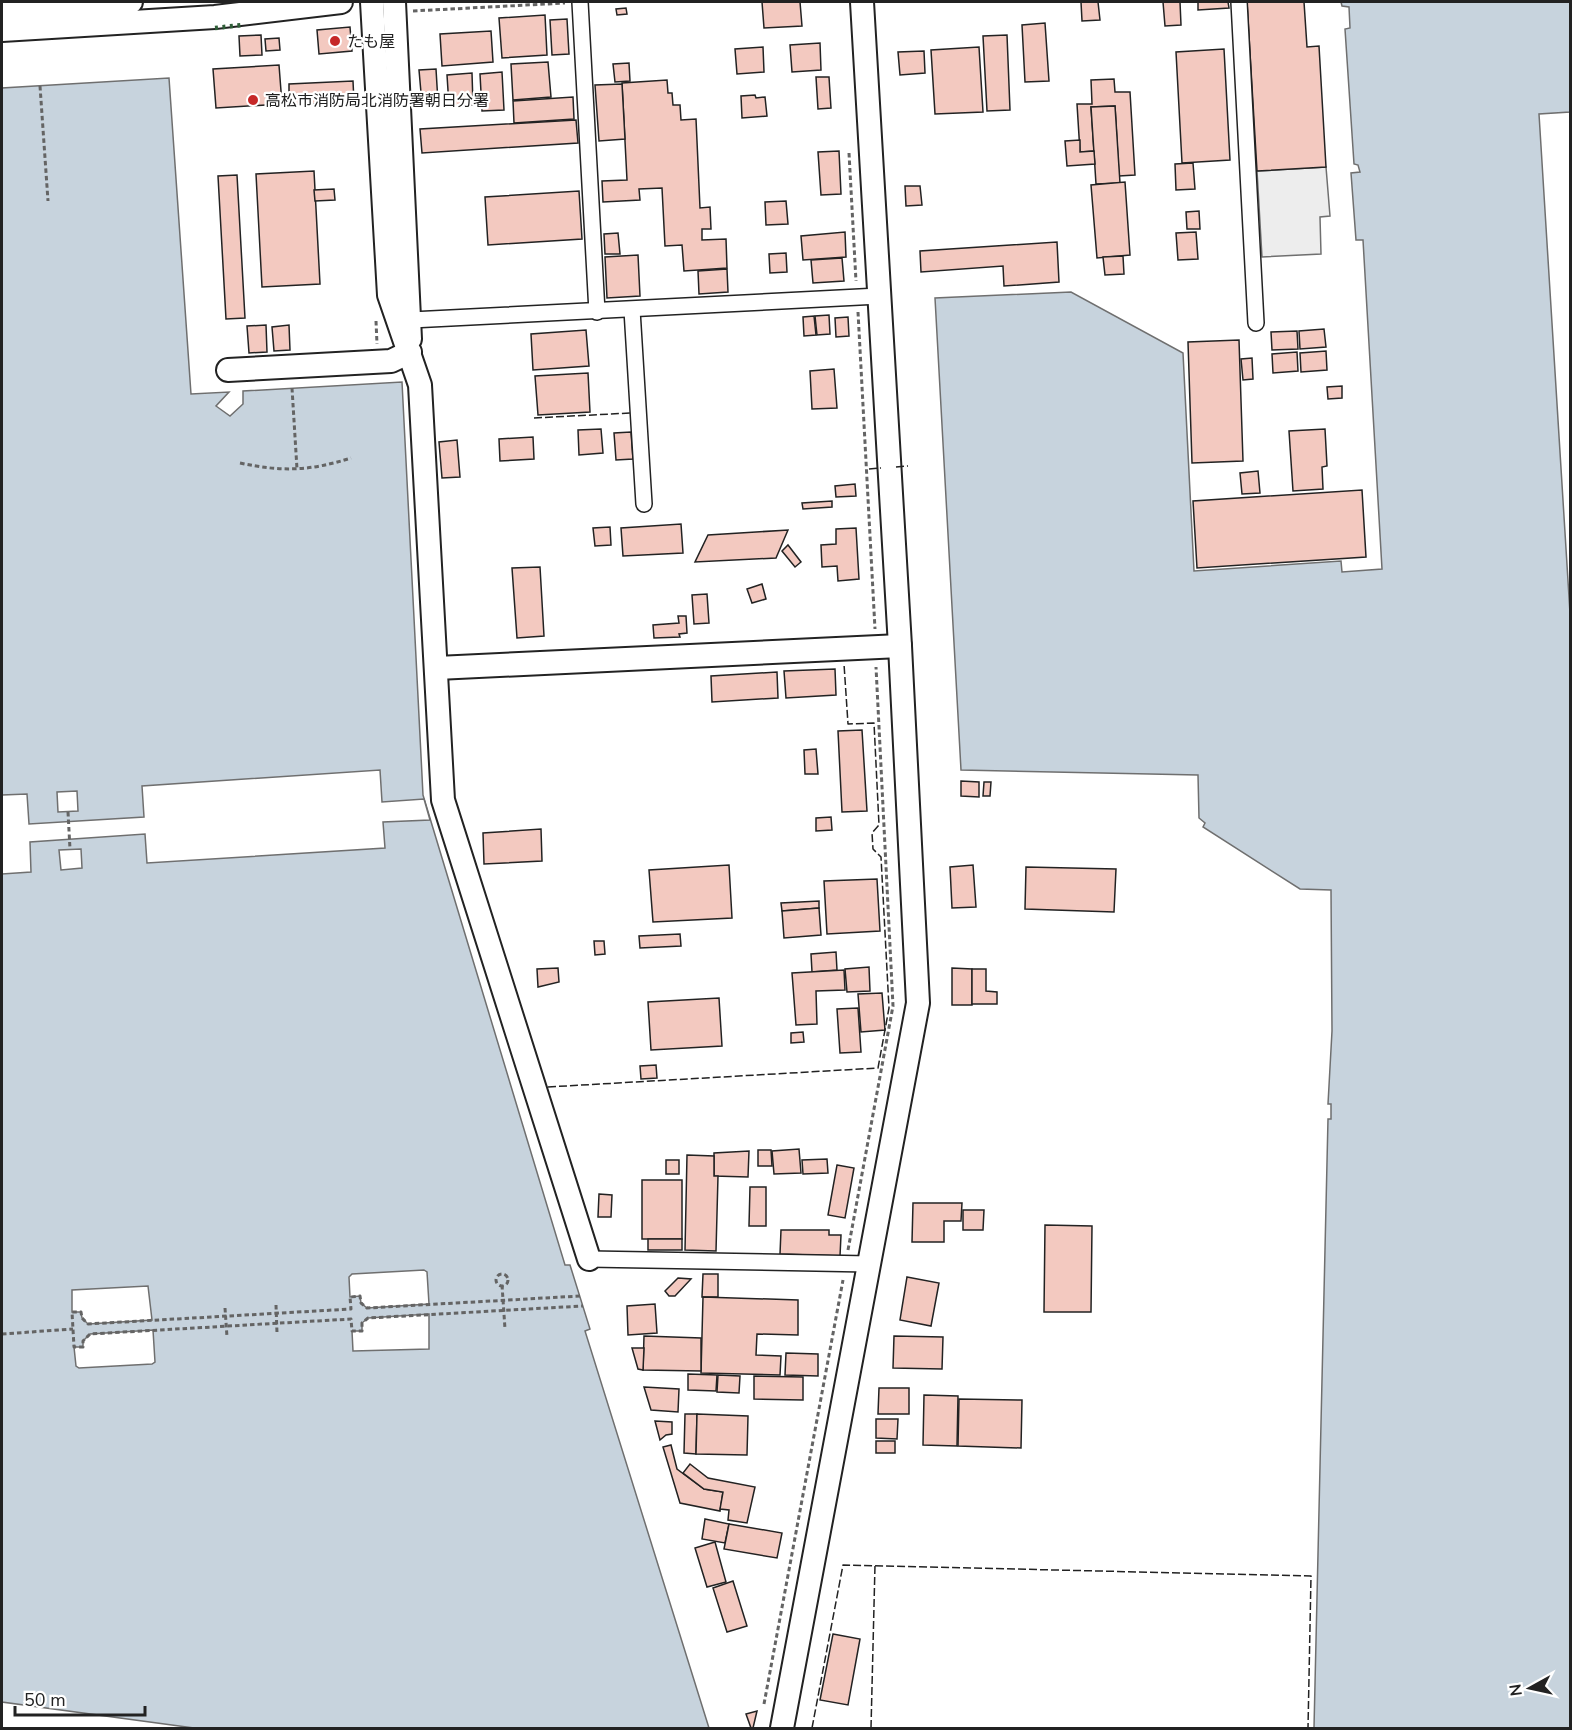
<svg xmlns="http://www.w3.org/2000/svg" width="1572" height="1730" font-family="'Nunito Sans','Noto Sans JP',sans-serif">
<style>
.parking{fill:#ededed;stroke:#6f6f6f;stroke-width:1.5}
.water{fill:#c7d3dd;stroke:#6f6f6f;stroke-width:1.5}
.pier{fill:#fff;stroke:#6f6f6f;stroke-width:1.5}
.building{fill:#f3c9c0;stroke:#222;stroke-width:1.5}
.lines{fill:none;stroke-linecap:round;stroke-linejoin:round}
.street-casing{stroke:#222;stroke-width:18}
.secondary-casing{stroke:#222;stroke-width:26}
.path{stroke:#646464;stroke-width:3;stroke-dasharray:4.5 3;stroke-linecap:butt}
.street{stroke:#fff;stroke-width:15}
.secondary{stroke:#fff;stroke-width:22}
.hedge{stroke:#2f5e38;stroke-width:4.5;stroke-dasharray:3 4.5;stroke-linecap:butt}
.fence{stroke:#222;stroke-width:1.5;stroke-dasharray:8 3;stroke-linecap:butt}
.poi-dot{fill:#c62828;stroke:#fff;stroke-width:2}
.labels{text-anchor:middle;stroke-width:4.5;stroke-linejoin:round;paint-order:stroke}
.poi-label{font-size:16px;fill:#222;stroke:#fff;text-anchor:start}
</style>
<rect width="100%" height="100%" fill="#fff"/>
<path class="parking" d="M 1326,167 L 1330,216 L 1320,217 L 1321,254 L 1262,257 L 1257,171 Z"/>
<g class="water">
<path d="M 1341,2 L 1570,2 L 1570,112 L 1539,114 L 1570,613 L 1570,1728 L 1314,1728 L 1328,1119 L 1331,1119 L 1331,1104 L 1328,1104 L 1332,1031 L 1331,890 L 1300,889 L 1203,827 L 1205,823 L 1199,818 L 1198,775 L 961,770 L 935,298 L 1071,292 L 1183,353 L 1194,571 L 1341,561 L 1342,572 L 1382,569 L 1363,240 L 1356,240 L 1351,173 L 1360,172 L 1358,165 L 1354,164 L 1345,29 L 1350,28 L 1349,7 L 1342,6 Z"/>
<path d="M 169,78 L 191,394 L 229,392 L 216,406 L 230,416 L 243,404 L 243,391 L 402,382 L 423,795 L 565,1265 L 570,1265 L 590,1329 L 585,1331 L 709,1728 L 194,1728 L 2,1702 L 2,88 Z"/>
</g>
<g class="pier">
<path d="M 380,770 L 382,802 L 424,799 L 430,820 L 383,822 L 385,848 L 147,863 L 145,834 L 30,842 L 31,872 L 2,874 L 2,795 L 27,794 L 29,824 L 144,817 L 142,786 Z"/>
<path d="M 77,791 L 78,811 L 58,812 L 57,792 Z"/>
<path d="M 81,849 L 82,868 L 61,870 L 59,850 Z"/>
<path d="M 424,1270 L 427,1272 L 429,1304 L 367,1308 L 361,1303 L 360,1296 L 350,1297 L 349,1277 L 352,1274 Z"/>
<path d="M 148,1286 L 152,1320 L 88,1324 L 82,1318 L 81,1312 L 72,1312 L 72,1290 Z"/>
<path d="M 429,1314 L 429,1349 L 353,1351 L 352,1331 L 362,1331 L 362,1323 L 368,1318 Z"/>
<path d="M 153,1330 L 155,1362 L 152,1364 L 79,1368 L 76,1366 L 74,1347 L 83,1347 L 83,1341 L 90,1334 Z"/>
</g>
<g class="building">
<path d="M 762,2 L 800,2 L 802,26 L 764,28 Z"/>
<path d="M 1081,2 L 1098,2 L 1100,20 L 1082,21 Z"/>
<path d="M 1163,2 L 1180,2 L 1181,25 L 1165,26 Z"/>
<path d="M 1198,2 L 1228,2 L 1229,8 L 1198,10 Z"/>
<path d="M 1247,2 L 1304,2 L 1307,47 L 1319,46 L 1326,167 L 1257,171 Z"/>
<path d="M 626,8 L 627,14 L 617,15 L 616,9 Z"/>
<path d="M 545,15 L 547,55 L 502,58 L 499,18 Z"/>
<path d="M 567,19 L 569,54 L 552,55 L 550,20 Z"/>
<path d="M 1045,23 L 1049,81 L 1025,82 L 1022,25 Z"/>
<path d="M 350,27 L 352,51 L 319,54 L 317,30 Z"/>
<path d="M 491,31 L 493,62 L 442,66 L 440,34 Z"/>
<path d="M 261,35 L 262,55 L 240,56 L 239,36 Z"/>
<path d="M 1007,35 L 1010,110 L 987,111 L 983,36 Z"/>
<path d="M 279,38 L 280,50 L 266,51 L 265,39 Z"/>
<path d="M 820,43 L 821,70 L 792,72 L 790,45 Z"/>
<path d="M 763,47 L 764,72 L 737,74 L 735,49 Z"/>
<path d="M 979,47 L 983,112 L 935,114 L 931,50 Z"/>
<path d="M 1224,49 L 1230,160 L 1182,163 L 1176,52 Z"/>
<path d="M 924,51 L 925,73 L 900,75 L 898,52 Z"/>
<path d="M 548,62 L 551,97 L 513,100 L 511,64 Z"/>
<path d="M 629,63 L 630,81 L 615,82 L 613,64 Z"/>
<path d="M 279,65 L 282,104 L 216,108 L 213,69 Z"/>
<path d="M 436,69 L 438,102 L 422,104 L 419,70 Z"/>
<path d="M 502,72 L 504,110 L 482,111 L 480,74 Z"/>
<path d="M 472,73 L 473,105 L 449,106 L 447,75 Z"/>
<path d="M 816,77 L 829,77 L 831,108 L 818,109 Z"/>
<path d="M 1114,79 L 1115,92 L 1130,92 L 1135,175 L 1119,176 L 1115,106 L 1091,107 L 1094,151 L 1080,152 L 1077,104 L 1092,104 L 1091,80 Z"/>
<path d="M 667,80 L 668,93 L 672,93 L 673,105 L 680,105 L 681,120 L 696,119 L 700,208 L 710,207 L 711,229 L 702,229 L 702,240 L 726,239 L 727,268 L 684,271 L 682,245 L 665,246 L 662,188 L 639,189 L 640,200 L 603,202 L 602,181 L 627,180 L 622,83 Z"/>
<path d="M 353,81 L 354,102 L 289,105 L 289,84 Z"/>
<path d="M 622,84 L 625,139 L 599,141 L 595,85 Z"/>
<path d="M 755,95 L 756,98 L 765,97 L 767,116 L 742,118 L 741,96 Z"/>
<path d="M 573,97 L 574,119 L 514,123 L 513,101 Z"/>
<path d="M 1115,106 L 1120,183 L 1096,184 L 1091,107 Z"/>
<path d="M 576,120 L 578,143 L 422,153 L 420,129 Z"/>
<path d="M 1080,140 L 1080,152 L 1094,151 L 1095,164 L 1067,166 L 1065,141 Z"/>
<path d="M 839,151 L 841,194 L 821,195 L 818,152 Z"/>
<path d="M 1193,163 L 1195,189 L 1176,190 L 1175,164 Z"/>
<path d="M 314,171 L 320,284 L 262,287 L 256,174 Z"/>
<path d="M 237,175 L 245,318 L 226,319 L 218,176 Z"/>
<path d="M 1125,182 L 1130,255 L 1097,258 L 1091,185 Z"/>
<path d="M 905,186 L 920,186 L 922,205 L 906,206 Z"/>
<path d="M 334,189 L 335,200 L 315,201 L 314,190 Z"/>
<path d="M 579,191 L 582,239 L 488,245 L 485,197 Z"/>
<path d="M 786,201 L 788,224 L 766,225 L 765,202 Z"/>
<path d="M 1199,211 L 1200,229 L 1187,229 L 1186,212 Z"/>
<path d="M 845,232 L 846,257 L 803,260 L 801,236 Z"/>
<path d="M 1196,232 L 1198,259 L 1178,260 L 1176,233 Z"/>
<path d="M 618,233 L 620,254 L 605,254 L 604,234 Z"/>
<path d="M 1057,242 L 1059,282 L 1004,286 L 1003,266 L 921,272 L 920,251 Z"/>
<path d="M 786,253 L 787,272 L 770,273 L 769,254 Z"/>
<path d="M 638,255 L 640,296 L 607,298 L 605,257 Z"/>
<path d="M 1123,256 L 1124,274 L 1105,275 L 1103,257 Z"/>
<path d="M 842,258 L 844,281 L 813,283 L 811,260 Z"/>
<path d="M 727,269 L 728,292 L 699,294 L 698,271 Z"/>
<path d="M 829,315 L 830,334 L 817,335 L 815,316 Z"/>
<path d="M 814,316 L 816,335 L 804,336 L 803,317 Z"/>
<path d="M 848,317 L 849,336 L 836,337 L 835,318 Z"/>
<path d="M 266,325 L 267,352 L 249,353 L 247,326 Z"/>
<path d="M 289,325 L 290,350 L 274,351 L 272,327 Z"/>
<path d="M 1324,329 L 1326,347 L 1300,349 L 1299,331 Z"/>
<path d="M 586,330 L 589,366 L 533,370 L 531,334 Z"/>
<path d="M 1297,331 L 1298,349 L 1272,350 L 1271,332 Z"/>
<path d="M 1239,340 L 1243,461 L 1192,463 L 1188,342 Z"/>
<path d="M 1326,351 L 1327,370 L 1301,372 L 1300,353 Z"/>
<path d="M 1297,352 L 1298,371 L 1273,373 L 1272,354 Z"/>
<path d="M 1252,358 L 1253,379 L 1243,380 L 1241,359 Z"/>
<path d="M 834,369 L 837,408 L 812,409 L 810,371 Z"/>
<path d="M 588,373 L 590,412 L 538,415 L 535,376 Z"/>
<path d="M 1342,386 L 1342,398 L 1328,399 L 1327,387 Z"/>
<path d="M 601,429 L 603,453 L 579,455 L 578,430 Z"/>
<path d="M 1325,429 L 1327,466 L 1322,467 L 1323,489 L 1293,491 L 1289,431 Z"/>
<path d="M 631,432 L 633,459 L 616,460 L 614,433 Z"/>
<path d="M 533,437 L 534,459 L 500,461 L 499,439 Z"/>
<path d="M 457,440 L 460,477 L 442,478 L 439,442 Z"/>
<path d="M 1258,471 L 1260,493 L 1242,494 L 1240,473 Z"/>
<path d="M 855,484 L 856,496 L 836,497 L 835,486 Z"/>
<path d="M 1362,490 L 1366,557 L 1197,568 L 1193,501 Z"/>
<path d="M 832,501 L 832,507 L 803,509 L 802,503 Z"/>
<path d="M 681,524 L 683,553 L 623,556 L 621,528 Z"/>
<path d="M 610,527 L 611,545 L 595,546 L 593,528 Z"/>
<path d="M 856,528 L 859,579 L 838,581 L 837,566 L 822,567 L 821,545 L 836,544 L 836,529 Z"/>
<path d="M 788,530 L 776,558 L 695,562 L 708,535 Z"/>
<path d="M 788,545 L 801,562 L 795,567 L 782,551 Z"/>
<path d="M 540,567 L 544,636 L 517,638 L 512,568 Z"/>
<path d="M 762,584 L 766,599 L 752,603 L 747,589 Z"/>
<path d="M 707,594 L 709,623 L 694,624 L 692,595 Z"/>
<path d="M 678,616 L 686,616 L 687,633 L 679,634 L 680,637 L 654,638 L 653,625 L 679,623 Z"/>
<path d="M 835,669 L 836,695 L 786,698 L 784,671 Z"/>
<path d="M 777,672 L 778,698 L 712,702 L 711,676 Z"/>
<path d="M 862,730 L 867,811 L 842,812 L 838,731 Z"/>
<path d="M 816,749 L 818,774 L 805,774 L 804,750 Z"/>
<path d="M 961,781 L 979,782 L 979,797 L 961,796 Z"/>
<path d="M 984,782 L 991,782 L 990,796 L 983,796 Z"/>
<path d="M 831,817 L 832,830 L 816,831 L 816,818 Z"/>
<path d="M 541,829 L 542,861 L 484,864 L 483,833 Z"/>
<path d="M 729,865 L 732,918 L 653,922 L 649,870 Z"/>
<path d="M 973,865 L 976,907 L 952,908 L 950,867 Z"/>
<path d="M 1026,867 L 1116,869 L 1114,912 L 1025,909 Z"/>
<path d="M 877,879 L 880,931 L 827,934 L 824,881 Z"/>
<path d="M 819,901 L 819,908 L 782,911 L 781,903 Z"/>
<path d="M 819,908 L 821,935 L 784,938 L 782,911 Z"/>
<path d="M 680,934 L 681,946 L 640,948 L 639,936 Z"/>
<path d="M 594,941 L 604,941 L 605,954 L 595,955 Z"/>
<path d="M 836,952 L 837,970 L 812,972 L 811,954 Z"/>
<path d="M 869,967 L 870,991 L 847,992 L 845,969 Z"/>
<path d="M 558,968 L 559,982 L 538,987 L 537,969 Z"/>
<path d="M 952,968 L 972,969 L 972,1005 L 952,1005 Z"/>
<path d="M 972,969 L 986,969 L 986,991 L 997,992 L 997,1004 L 972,1004 Z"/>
<path d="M 844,970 L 845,990 L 816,991 L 817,1024 L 796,1025 L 792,973 Z"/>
<path d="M 882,993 L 885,1030 L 861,1032 L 858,994 Z"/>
<path d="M 719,998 L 722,1046 L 651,1050 L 648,1002 Z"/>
<path d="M 858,1008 L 861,1052 L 840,1053 L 837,1009 Z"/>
<path d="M 803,1032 L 804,1042 L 791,1043 L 791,1033 Z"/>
<path d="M 656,1065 L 657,1078 L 641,1079 L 640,1066 Z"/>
<path d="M 799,1149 L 801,1173 L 774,1174 L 772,1151 Z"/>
<path d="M 758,1150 L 771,1150 L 772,1166 L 758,1166 Z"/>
<path d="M 749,1151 L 748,1177 L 714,1176 L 714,1153 Z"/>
<path d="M 687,1155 L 714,1156 L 714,1176 L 718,1176 L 716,1251 L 685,1250 Z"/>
<path d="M 827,1159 L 828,1173 L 803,1174 L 802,1160 Z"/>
<rect x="666" y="1160" width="13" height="14"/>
<path d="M 837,1165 L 854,1168 L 845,1218 L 828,1215 Z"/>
<rect x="642" y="1180" width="40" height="59"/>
<path d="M 750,1187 L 766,1187 L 766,1226 L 749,1226 Z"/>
<path d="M 599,1194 L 612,1195 L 611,1217 L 598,1217 Z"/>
<path d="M 913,1203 L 962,1203 L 961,1221 L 944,1221 L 944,1242 L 912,1242 Z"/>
<path d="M 963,1210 L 984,1210 L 983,1230 L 963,1230 Z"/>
<path d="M 1045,1225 L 1092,1226 L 1091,1312 L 1044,1312 Z"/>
<path d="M 781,1230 L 829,1230 L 829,1235 L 841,1235 L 840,1256 L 780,1254 Z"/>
<rect x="648" y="1239" width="34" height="11"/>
<path d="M 703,1274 L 718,1274 L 718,1297 L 702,1297 Z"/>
<path d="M 907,1277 L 939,1283 L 931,1326 L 900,1320 Z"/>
<path d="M 678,1278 L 691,1279 L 675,1296 L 669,1296 L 665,1291 Z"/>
<path d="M 703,1297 L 798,1300 L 798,1335 L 757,1334 L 756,1355 L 781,1356 L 780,1375 L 701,1373 Z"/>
<path d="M 655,1304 L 657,1333 L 628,1335 L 627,1306 Z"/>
<path d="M 644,1336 L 701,1338 L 701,1371 L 643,1370 Z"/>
<path d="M 894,1336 L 943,1337 L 942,1369 L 893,1368 Z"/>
<path d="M 632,1348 L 644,1348 L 643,1370 L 638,1369 Z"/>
<path d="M 786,1353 L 818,1354 L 818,1376 L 785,1375 Z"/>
<path d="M 688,1374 L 717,1375 L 716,1391 L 688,1390 Z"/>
<path d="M 718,1375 L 740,1376 L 739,1393 L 717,1392 Z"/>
<path d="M 754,1376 L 803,1377 L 803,1400 L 754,1399 Z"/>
<path d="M 644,1387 L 679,1389 L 678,1412 L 651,1410 Z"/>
<path d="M 879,1388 L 909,1388 L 909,1414 L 878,1414 Z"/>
<path d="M 924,1395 L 958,1396 L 957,1446 L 923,1445 Z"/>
<path d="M 959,1399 L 1022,1400 L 1021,1448 L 958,1446 Z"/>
<path d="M 685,1414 L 697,1414 L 696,1454 L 684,1453 Z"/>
<path d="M 697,1414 L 748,1416 L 747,1455 L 696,1454 Z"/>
<path d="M 876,1419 L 898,1419 L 897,1439 L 876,1438 Z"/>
<path d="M 655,1421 L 672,1422 L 672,1434 L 666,1435 L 660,1440 Z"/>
<rect x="876" y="1441" width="19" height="12"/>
<path d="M 671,1445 L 677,1469 L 704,1489 L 723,1492 L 720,1511 L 680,1503 L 663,1447 Z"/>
<path d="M 690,1464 L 708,1478 L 755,1487 L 747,1523 L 728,1520 L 729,1510 L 720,1509 L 723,1492 L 704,1489 L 683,1473 Z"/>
<path d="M 705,1519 L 729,1524 L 725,1543 L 702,1539 Z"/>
<path d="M 729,1524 L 782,1533 L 777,1558 L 724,1549 Z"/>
<path d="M 715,1542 L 726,1582 L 707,1587 L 695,1548 Z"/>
<path d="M 733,1581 L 747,1626 L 727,1632 L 713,1588 Z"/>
<path d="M 833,1634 L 860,1639 L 848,1705 L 820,1700 Z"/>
<path d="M 757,1711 L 753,1728 L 751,1728 L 746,1714 Z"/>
</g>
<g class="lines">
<defs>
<g id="street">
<path d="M 580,2 L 597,312"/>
<path d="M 1239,2 L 1256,323"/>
<path d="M 632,310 L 644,504"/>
<path d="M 411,320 L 879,296"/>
<path d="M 589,1259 L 870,1264"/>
</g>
<g id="secondary">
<path d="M 372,2 L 389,295 L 420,385 L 443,800 L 589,1259"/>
<path d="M 394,2 L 410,339"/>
<path d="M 2,9 L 131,2"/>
<path d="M 2,30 L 215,17 L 341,2"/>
<path d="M 228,370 L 391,361 L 410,352"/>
<path d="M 437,668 L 900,646"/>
<path d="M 782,1728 L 918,1003 L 900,646 L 862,2"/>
</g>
</defs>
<use href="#street" class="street-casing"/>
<use href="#secondary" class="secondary-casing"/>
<g class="path">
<path d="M 413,11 L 565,3"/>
<path d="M 40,86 L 48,201"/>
<path d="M 849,153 L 856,281"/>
<path d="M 858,312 L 875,629"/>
<path d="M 376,321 L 377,344"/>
<path d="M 292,388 L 297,469"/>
<path d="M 240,463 C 282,472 310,471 351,458"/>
<path d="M 68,812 L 70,849"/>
<path d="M 848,1250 L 893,1006 L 876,667"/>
<circle cx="502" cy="1280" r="6"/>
<path d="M 502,1285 L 505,1329"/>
<path d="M 580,1296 L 367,1308 L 361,1303 L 360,1296 L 350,1297 L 351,1309 L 88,1324 L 82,1318 L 81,1312 L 72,1312 L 74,1347 L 83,1347 L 83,1341 L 90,1334 L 351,1319 L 352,1331 L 362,1331 L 362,1323 L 368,1318 L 583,1306"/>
<path d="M 276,1305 L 277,1333"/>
<path d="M 225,1308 L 227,1337"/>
<path d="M 2,1334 L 73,1329"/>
<path d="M 764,1704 L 843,1280"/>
</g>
<use href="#street" class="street"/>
<use href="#secondary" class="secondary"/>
<path class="hedge" d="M 215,28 L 242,25"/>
<g class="fence">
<path d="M 534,418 L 630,413"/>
<path d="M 896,467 L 908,466"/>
<path d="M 869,469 L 881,468"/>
<path d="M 548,1087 L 878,1068 L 889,1008 L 881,857 L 873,849 L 872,833 L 879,825 L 874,723 L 848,724 L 844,664"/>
<path d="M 812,1728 L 843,1565 L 1311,1576 L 1308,1728"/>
<path d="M 871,1728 L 875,1565"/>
</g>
</g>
<g class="poi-dot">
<circle cx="335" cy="41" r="6"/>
<circle cx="253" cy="100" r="6"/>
</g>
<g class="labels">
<g class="poi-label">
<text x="347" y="47">たも屋</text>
<text x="265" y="106">高松市消防局北消防署朝日分署</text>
</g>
</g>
<rect width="1572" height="1730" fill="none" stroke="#222222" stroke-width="6"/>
<g transform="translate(1530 1688) rotate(262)" stroke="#ffffff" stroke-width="4.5" paint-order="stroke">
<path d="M0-4.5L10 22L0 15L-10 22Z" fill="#222222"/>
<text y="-9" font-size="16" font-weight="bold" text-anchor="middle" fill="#222222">N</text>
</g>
<path d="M15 1706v9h130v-9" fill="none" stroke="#222222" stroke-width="3"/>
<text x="24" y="1706" font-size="18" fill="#222222" stroke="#ffffff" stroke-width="4.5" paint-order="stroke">50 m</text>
</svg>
